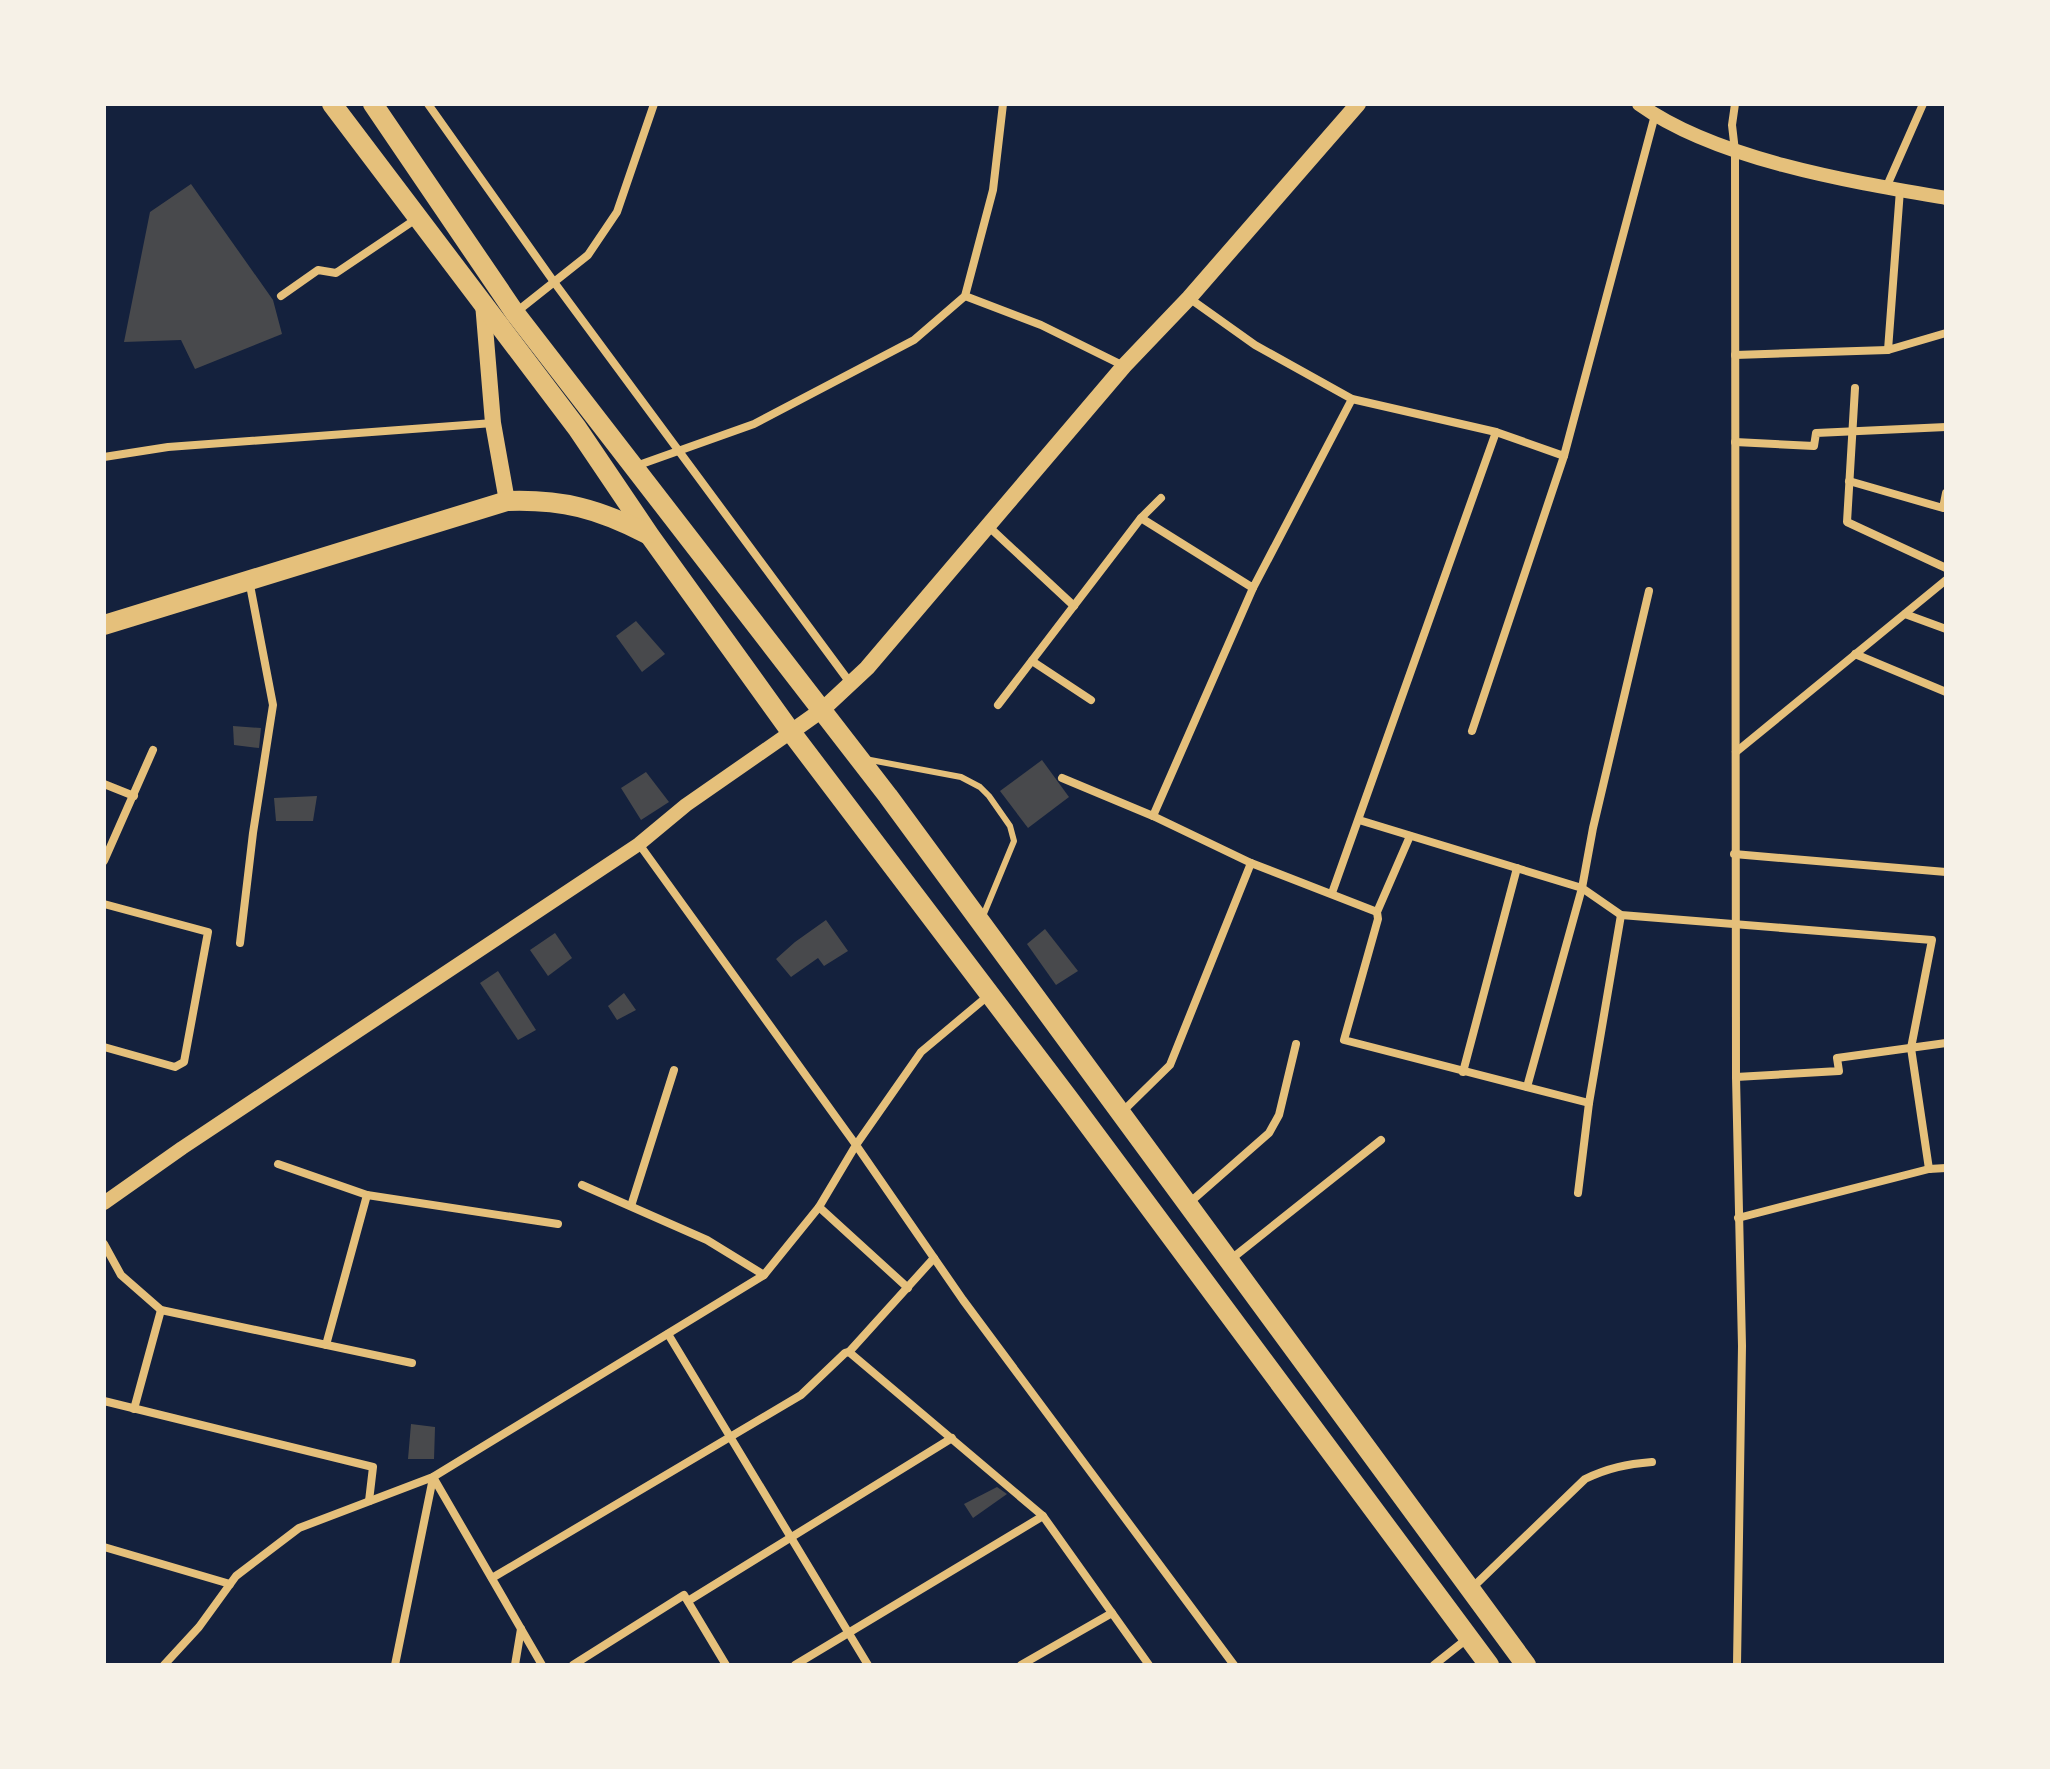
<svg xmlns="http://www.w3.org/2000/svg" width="2050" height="1769" font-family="Lato,sans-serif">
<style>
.building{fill:#48494c}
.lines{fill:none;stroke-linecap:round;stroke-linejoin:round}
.service{stroke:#e5c07b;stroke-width:6}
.minor{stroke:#e5c07b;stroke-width:8}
.tertiary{stroke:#e5c07b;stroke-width:14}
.secondary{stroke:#e5c07b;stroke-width:16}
.primary{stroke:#e5c07b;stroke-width:20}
</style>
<rect width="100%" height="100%" fill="#14213d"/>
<g class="building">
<path d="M 191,184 L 273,300 L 282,334 L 195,369 L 181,340 L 124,342 L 150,212 Z"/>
<path d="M 636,621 L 665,654 L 642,672 L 616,636 Z"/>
<path d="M 233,726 L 261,728 L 259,748 L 234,745 Z"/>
<path d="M 1042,760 L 1069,797 L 1028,828 L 1000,791 Z"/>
<path d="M 646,772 L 669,802 L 641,820 L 621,788 Z"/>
<path d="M 317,796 L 313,821 L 276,821 L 274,798 Z"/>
<path d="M 826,920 L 848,951 L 824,966 L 818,958 L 791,977 L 776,959 L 795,942 Z"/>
<path d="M 1045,929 L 1078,971 L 1056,985 L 1027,944 Z"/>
<path d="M 555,933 L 572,958 L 548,976 L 530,950 Z"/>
<path d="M 498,971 L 536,1030 L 518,1040 L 480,983 Z"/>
<path d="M 624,993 L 636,1010 L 617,1020 L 608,1006 Z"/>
<path d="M 411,1424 L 435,1427 L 434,1459 L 408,1459 Z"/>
<path d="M 997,1487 L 1007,1494 L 973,1518 L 964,1504 Z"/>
</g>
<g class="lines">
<path class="service" d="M 865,759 L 961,777 L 980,787 L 989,796 L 1010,826 L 1014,841 L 983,916"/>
<g class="minor">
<path d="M 428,104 L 554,282 L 851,684"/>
<path d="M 1735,104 L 1732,125 L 1735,151 L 1736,1077 L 1742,1346 L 1737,1665"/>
<path d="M 1886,188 L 1923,104"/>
<path d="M 1900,190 L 1888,350 L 1946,333"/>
<path d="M 281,296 L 318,270 L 336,273 L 419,217"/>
<path d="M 965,296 L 1041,325 L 1124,366"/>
<path d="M 1189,298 L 1255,345 L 1352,399 L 1496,432 L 1564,456 L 1655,115"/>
<path d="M 515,313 L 588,255 L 617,212 L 654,104"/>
<path d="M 1735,355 L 1888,350"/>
<path d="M 1855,388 L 1847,522 L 1946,568"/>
<path d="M 1735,442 L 1814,446 L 1816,433 L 1946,427"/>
<path d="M 104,457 L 168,447 L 493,423"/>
<path d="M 636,466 L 754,424 L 914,340 L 965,296 L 993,190 L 1003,104"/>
<path d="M 1849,481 L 1943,508 L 1946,493"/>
<path d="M 1141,518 L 1161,498"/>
<path d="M 988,526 L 1074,606"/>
<path d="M 1649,591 L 1593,828 L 1582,888 L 1621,915 L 1932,940 L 1911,1048 L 1929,1169"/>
<path d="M 1905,614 L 1946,629"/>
<path d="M 1855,654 L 1946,692"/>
<path d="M 1032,661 L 1091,700"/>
<path d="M 998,705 L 1141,518 L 1253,588 L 1352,399"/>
<path d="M 1472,731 L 1564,456"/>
<path d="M 1736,752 L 1946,580"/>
<path d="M 1062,778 L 1153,816 L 1251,863 L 1377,912"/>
<path d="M 104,784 L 134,796"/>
<path d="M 1153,816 L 1253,588"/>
<path d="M 1359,820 L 1582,888 L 1527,1087"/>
<path d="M 1410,836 L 1377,912 L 1378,919 L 1344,1040 L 1589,1103"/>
<path d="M 1734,854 L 1946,872"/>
<path d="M 104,861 L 153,750"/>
<path d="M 1332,893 L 1496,432"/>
<path d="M 104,904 L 208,932 L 184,1062 L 175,1067 L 104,1047"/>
<path d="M 240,943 L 253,833 L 273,705 L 249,580"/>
<path d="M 989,995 L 921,1052 L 856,1145 L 963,1300 L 1234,1665"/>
<path d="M 1463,1072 L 1517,868"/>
<path d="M 1736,1077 L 1839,1071 L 1837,1058 L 1946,1043"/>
<path d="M 1120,1114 L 1170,1065 L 1251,863"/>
<path d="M 278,1164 L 367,1195 L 558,1224"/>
<path d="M 582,1185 L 707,1240 L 764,1275"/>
<path d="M 1578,1193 L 1589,1103 L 1621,915"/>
<path d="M 1188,1204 L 1269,1133 L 1279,1115 L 1296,1044"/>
<path d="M 631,1206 L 674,1070"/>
<path d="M 819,1207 L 908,1288"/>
<path d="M 1738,1218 L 1929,1169 L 1946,1168"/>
<path d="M 104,1244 L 121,1275 L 161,1310 L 412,1363"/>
<path d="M 1230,1260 L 1381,1140"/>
<path d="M 668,1334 L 868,1665"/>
<path d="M 326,1345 L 367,1195"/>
<path d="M 849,1352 L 934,1258"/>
<path d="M 104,1401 L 373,1467 L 369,1501"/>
<path d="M 134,1409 L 161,1310"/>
<path d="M 433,1477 L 542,1665"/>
<path d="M 104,1547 L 230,1584"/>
<path d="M 492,1578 L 801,1395 L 845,1353 L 849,1352 L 1043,1516 L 1149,1665"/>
<path d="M 1472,1588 L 1585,1479 C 1608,1468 1627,1464 1652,1462"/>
<path d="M 688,1601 L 952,1438"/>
<path d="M 164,1665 L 199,1627 L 236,1576 L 299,1528 L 433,1477 L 764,1275 L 819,1207 L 856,1145 L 639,844"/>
<path d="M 395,1665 L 433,1478"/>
<path d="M 515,1665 L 521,1629"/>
<path d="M 573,1665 L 684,1595 L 726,1665"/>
<path d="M 795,1665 L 1043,1516"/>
<path d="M 1021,1665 L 1112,1613"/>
<path d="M 1434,1665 L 1468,1638"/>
</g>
<g class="tertiary">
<path d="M 1639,104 C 1717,160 1852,182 1946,198"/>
<path d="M 104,1203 L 182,1148 L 639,844 L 686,805 L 791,732"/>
</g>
<g class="secondary">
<path d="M 483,303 L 493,423 L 507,501"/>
<path d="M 791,732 L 822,710 L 867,668 L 1124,366 L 1189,298 L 1358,104"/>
</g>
<g class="primary">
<path d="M 332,104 L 577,428 L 650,536 L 791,732 L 1069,1099 L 1489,1665"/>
<path d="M 373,104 L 515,313 L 888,796 L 1526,1665"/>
<path d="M 104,625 L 507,501 C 562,499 599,509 647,534"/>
</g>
</g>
<rect width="2050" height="1769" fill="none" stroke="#f6f1e7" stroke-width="212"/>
</svg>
